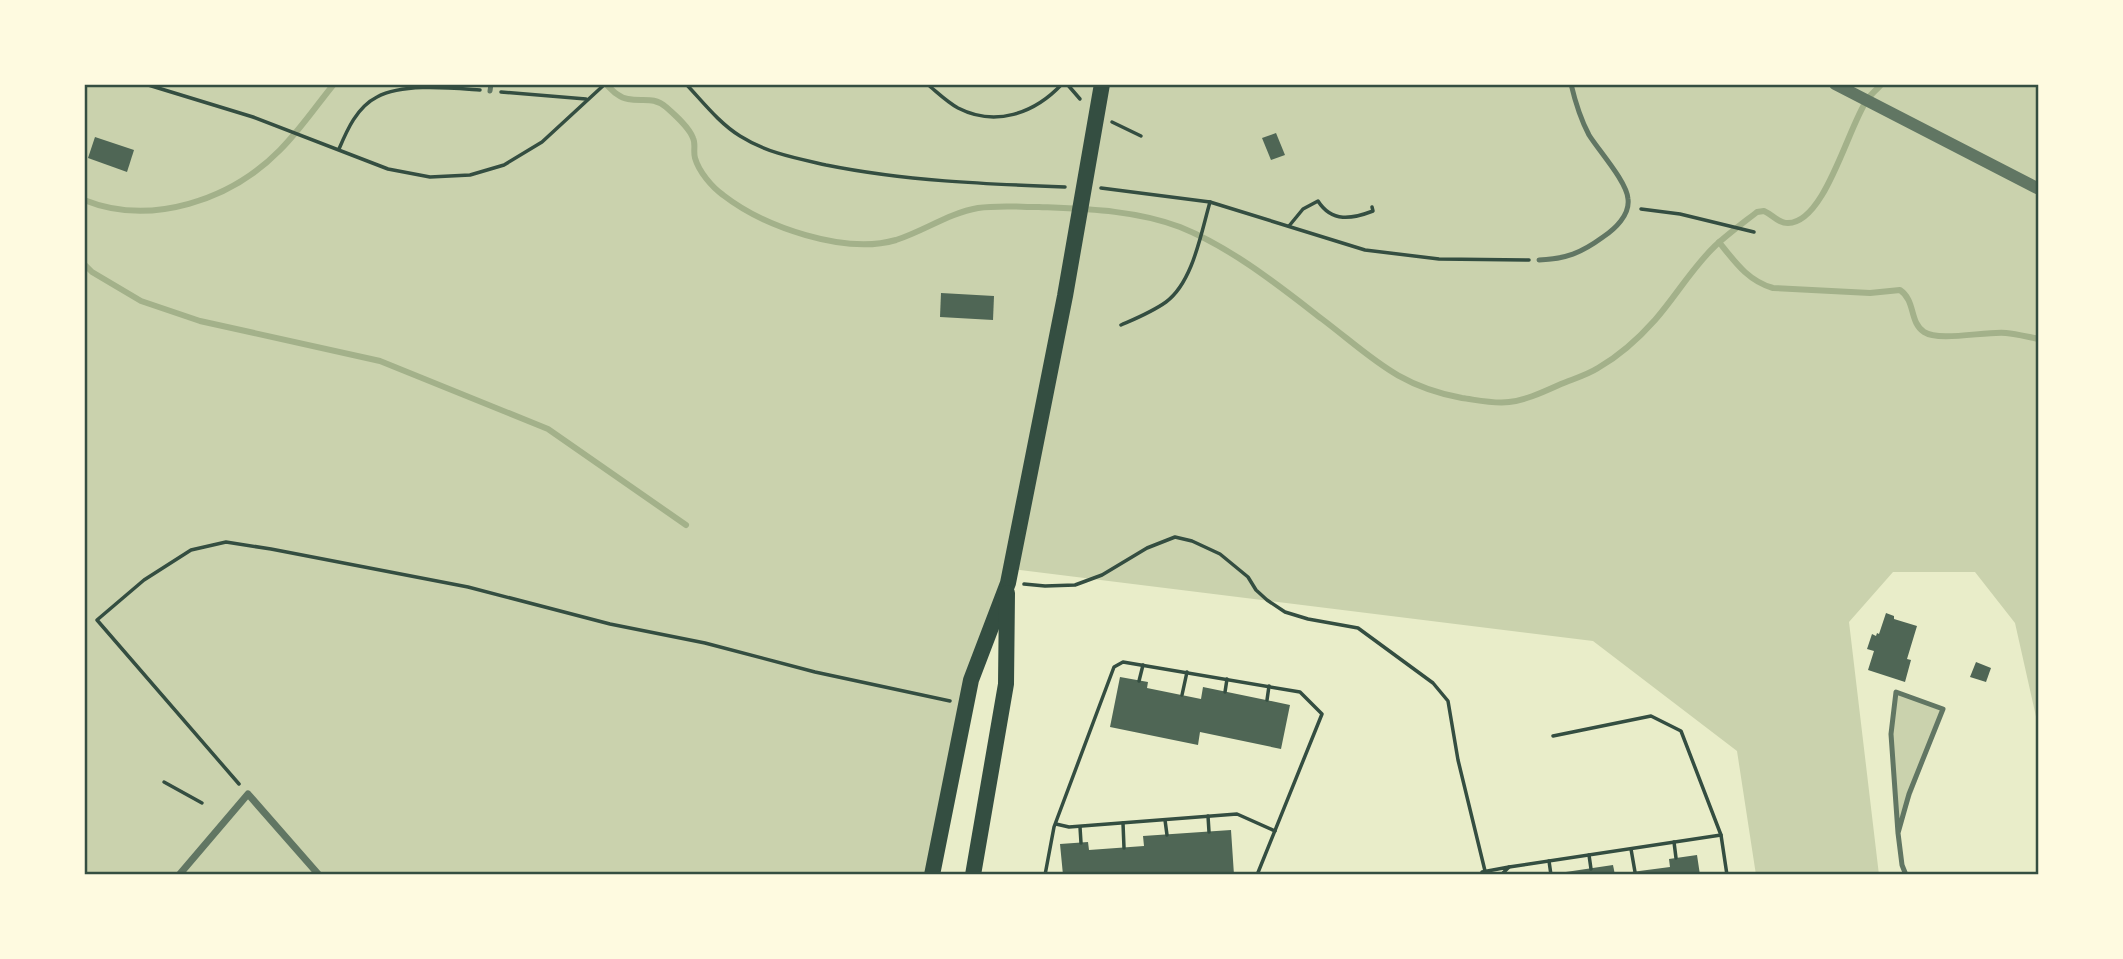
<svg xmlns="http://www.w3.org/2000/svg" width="2123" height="959" font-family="'Times New Roman',serif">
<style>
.green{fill:#cad2ad}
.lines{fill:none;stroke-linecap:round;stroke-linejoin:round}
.stream{stroke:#a3b18a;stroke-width:6}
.building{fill:#4f6655}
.path{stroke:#344e41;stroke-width:3.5}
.service{stroke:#617663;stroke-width:5}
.minor{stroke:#617663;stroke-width:7}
.tertiary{stroke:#617663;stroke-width:12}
.trunk{stroke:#344e41;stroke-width:16}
.neatline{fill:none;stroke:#344e41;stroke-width:2.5}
</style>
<rect width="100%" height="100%" fill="#e9edc9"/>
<g class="green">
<path d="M 84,84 L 2039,84 L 2039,730 L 2015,623 L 1975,572 L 1893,572 L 1849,622 L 1879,875 L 1756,875 L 1737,751 L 1593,641 L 1011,569 L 971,680 L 932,875 L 84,875 Z"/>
<path d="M 1896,692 L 1943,709 L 1898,833 L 1891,734 Z"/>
</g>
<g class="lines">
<g class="stream">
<path d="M 606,84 C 612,90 619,98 628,99 C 643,102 653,96 666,107 C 675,115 689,127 693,138 C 696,144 693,151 695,158 C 699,172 712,187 723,195 C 764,227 845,255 896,240 C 924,231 949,213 978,208 C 998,205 1019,207 1039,207 C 1087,209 1135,210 1180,227 C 1232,248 1278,285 1322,319 C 1372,357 1397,386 1462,398 C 1477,400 1494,404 1509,402 C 1527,400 1545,391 1561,384 C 1573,379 1587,375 1598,368 C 1619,356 1639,338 1655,320 C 1676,296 1692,268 1715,246 C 1728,234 1743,223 1757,212 L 1764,211 C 1773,215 1778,223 1788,223 C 1825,223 1848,127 1867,100 C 1871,94 1877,89 1882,84"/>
<path d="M 84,200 C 151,227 231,200 280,150 C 300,130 316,106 334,84"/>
<path d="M 1719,242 C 1735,262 1748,281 1773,288 L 1870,293 L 1900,290 C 1916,301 1909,322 1924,332 C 1939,342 1986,331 2006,333 C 2017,334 2028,337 2039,339"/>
<path d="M 84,264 L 92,272 L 141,301 L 200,321 L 380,361 L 548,429 L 686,525"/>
</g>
</g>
<g class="building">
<path d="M 1276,133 L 1285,155 L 1271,160 L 1262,138 Z"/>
<path d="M 95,137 L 134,150 L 127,172 L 88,158 Z"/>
<path d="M 941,293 L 994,296 L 993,320 L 940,317 Z"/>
<path d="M 1886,613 L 1894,616 L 1894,619 L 1917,626 L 1907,659 L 1911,660 L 1905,682 L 1868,670 L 1874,651 L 1867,649 L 1872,634 L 1876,636 L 1877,633 L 1879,634 Z"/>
<path d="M 1976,662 L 1991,668 L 1986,682 L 1970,677 Z"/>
<path d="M 1120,677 L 1148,682 L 1147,688 L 1201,699 L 1203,687 L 1290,705 L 1281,749 L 1200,732 L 1198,745 L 1110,727 Z"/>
<path d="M 1231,830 L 1234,875 L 1063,875 L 1060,844 L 1088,842 L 1089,850 L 1144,846 L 1143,836 Z"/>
<path d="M 1697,855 L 1700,875 L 1624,875 L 1624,873 L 1670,867 L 1669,859 Z"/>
<path d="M 1613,865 L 1615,875 L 1559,875 L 1559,873 Z"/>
</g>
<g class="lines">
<g class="path">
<path d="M 145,84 L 253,117 L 388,169 L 430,177 L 470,175 L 504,165 L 542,142 L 605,84"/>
<path d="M 686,84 C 703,102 719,123 740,136 C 767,153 795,158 826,165 C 905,181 985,184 1065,187"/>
<path d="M 927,84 C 937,92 947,102 958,108 C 995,127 1034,114 1062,84"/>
<path d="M 1067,84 L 1080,99"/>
<path d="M 501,92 L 586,99"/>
<path d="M 1112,122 L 1141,136"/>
<path d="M 339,149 C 347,130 357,107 377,97 C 403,83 451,88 480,90"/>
<path d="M 1101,188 L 1210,202 L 1365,250 L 1439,259 L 1529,260"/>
<path d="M 1641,209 L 1680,214 L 1754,232"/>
<path d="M 1289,226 L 1303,209 L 1318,201 C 1332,223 1352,219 1373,211 L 1372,207"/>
<path d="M 1121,325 C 1137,318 1152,312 1166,302 C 1193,282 1201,233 1210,202"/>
<path d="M 1024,584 L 1045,586 L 1075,585 L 1102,575 L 1147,548 L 1175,537 L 1192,541 L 1220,554 L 1248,577 L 1256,590 L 1267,600 L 1285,612 L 1308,619 L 1358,628 L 1433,683 L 1448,701 L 1458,760 L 1486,875"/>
<path d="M 1139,681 L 1143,665"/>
<path d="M 1225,692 L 1227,679"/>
<path d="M 1182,695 L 1187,672"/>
<path d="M 1267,700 L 1269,686"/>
<path d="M 1553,736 L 1651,716 L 1681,731 L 1721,835 L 1727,875"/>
<path d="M 164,782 L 202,803"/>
<path d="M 239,784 L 97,620 L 144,580 L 191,550 L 226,542 L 271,549 L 468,587 L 610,624 L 705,643 L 815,672 L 950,701"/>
<path d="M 1208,816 L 1209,832"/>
<path d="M 1165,820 L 1167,835"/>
<path d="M 1123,823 L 1124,848"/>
<path d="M 1056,824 L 1069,827 L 1237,814 L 1275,831"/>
<path d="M 1080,827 L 1081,843"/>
<path d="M 1674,842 L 1676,858"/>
<path d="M 1631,849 L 1635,872"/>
<path d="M 1589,855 L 1591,869"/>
<path d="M 1549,861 L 1551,875"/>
<path d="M 1509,867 L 1721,835"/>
<path d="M 1482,872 L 1509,867 L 1501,875"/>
<path d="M 1045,875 L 1054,827 L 1114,667 L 1123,662 L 1300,692 L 1322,714 L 1257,875"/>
</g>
<g class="service">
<path d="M 490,91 L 491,84"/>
<path d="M 1539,260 C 1566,259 1581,253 1603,237 C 1615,229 1630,215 1628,199 C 1627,182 1599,151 1589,135 C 1581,120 1575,101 1571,84"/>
<path d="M 1898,833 L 1909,794 L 1943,709 L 1896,692 L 1891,734 L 1898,833 L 1902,865 L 1906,875"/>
</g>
<path class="minor" d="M 179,875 L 248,794 L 319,875"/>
<path class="tertiary" d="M 1835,84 L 2039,189"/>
<g class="trunk">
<path d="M 932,875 L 971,680 L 1008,583 L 1065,296 L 1102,84"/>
<path d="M 973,875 L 1006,684 L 1007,593"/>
</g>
</g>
<rect width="2123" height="959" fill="none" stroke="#fefae0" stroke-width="172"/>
<rect x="86" y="86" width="1951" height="787" class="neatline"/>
</svg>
